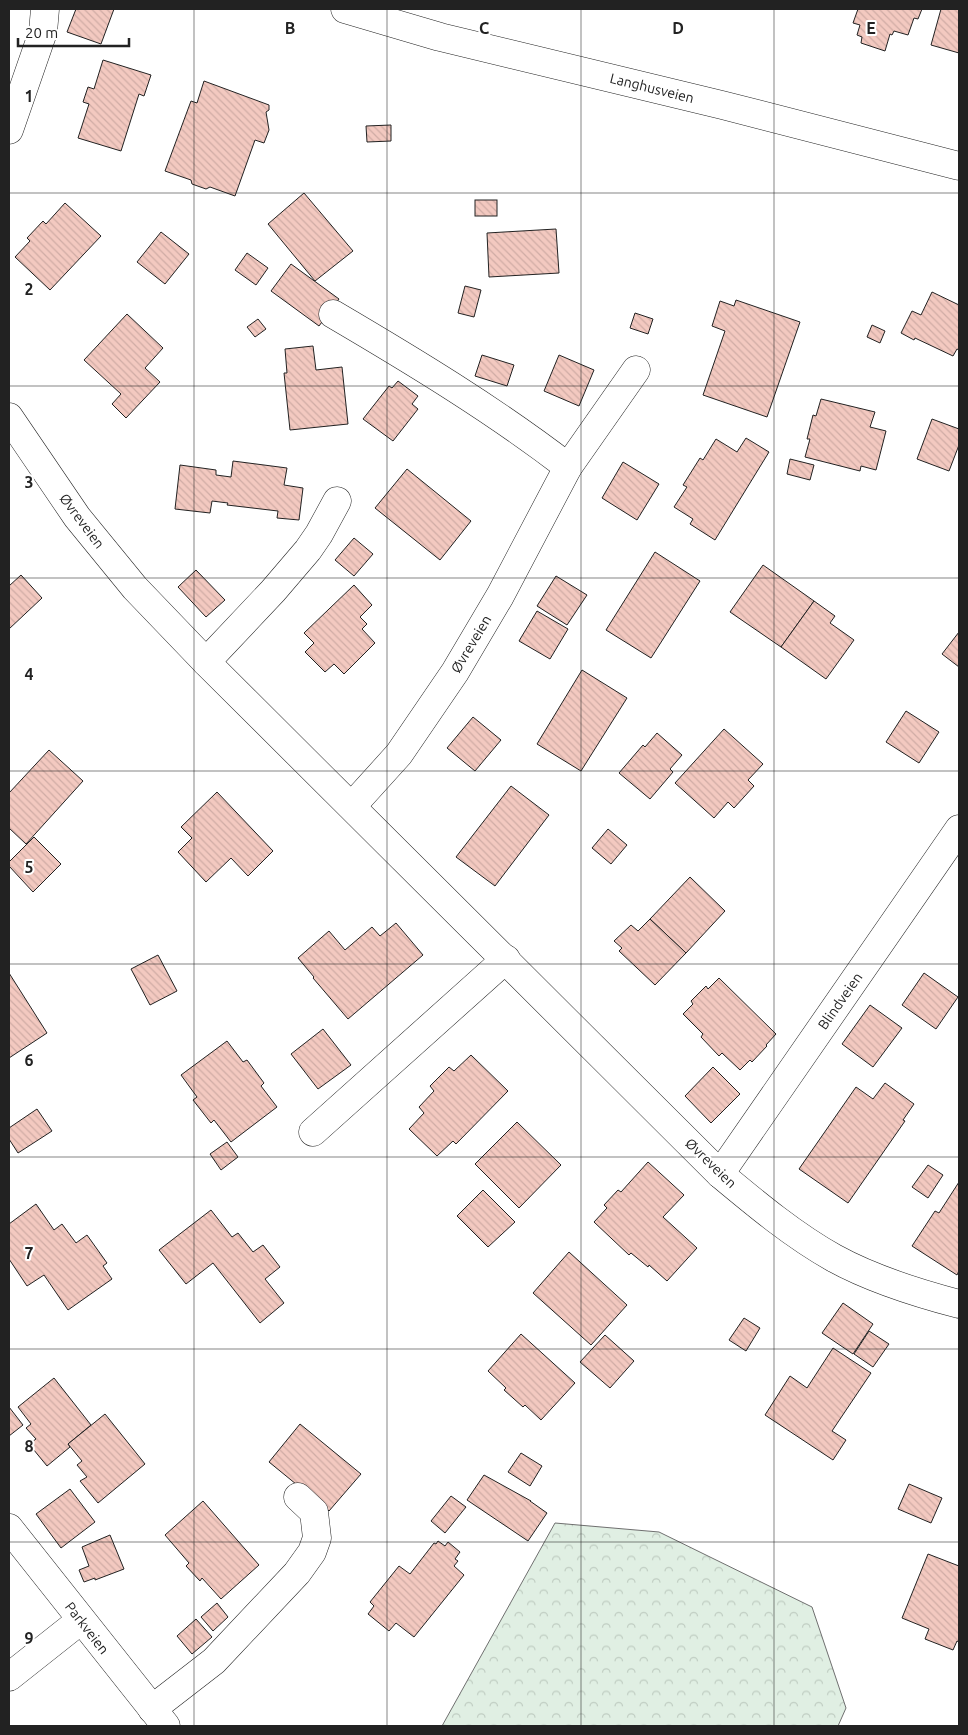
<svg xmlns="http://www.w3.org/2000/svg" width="968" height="1735" font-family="Ubuntu,sans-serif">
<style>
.forest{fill:url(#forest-crowns);stroke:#6f6f6f}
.building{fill:url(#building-back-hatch);stroke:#222}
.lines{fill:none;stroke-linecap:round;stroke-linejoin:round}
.minor-casing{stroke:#222;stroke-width:29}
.major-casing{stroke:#222;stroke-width:29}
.minor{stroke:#fff;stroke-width:28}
.major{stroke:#fff;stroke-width:28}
.grid{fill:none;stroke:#222;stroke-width:1;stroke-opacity:0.55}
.labels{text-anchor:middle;stroke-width:4;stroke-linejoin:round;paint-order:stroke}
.street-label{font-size:14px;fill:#222;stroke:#fff}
.grid-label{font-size:16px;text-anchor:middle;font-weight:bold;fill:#222;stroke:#fff;stroke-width:4;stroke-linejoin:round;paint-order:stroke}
</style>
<defs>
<pattern id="forest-crowns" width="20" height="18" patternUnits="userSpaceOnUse" patternTransform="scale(1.25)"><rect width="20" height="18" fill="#e0efe3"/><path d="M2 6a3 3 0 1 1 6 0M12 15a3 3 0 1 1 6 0" fill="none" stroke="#c0cdc2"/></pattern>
<pattern id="building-back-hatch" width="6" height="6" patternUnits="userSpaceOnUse" patternTransform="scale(1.25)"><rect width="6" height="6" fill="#f3c9c0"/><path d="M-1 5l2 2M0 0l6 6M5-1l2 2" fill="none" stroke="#d0aca5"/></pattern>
</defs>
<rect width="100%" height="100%" fill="#fff"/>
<path class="forest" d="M 555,1523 L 659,1532 L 812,1607 L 846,1708 L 838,1726 L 442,1726 Z"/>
<g class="building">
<path d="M 76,9 L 114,9 L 101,44 L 67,32 Z"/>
<path d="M 858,9 L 922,9 L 918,19 L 914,18 L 908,35 L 894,31 L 892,35 L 890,34 L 885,51 L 861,43 L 862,37 L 857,35 L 860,25 L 853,23 Z"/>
<path d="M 941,9 L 959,9 L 959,53 L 931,45 Z"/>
<path d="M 103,60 L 151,75 L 144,96 L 139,94 L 121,151 L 78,138 L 89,104 L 83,102 L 88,87 L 94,89 Z"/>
<path d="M 204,81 L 269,105 L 269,110 L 266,112 L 269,130 L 264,143 L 255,140 L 235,196 L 210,187 L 206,189 L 192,184 L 191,180 L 165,171 L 191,101 L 197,103 Z"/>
<path d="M 391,125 L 391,141 L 367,142 L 366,126 Z"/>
<path d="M 304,193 L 353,251 L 315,281 L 268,224 Z"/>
<rect x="475" y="200" width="22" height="16"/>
<path d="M 65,203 L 101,236 L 50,290 L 15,257 L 30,241 L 27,238 L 43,221 L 46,224 Z"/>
<path d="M 556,229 L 559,273 L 489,277 L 487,233 Z"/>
<path d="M 161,232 L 189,254 L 165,284 L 137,262 Z"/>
<path d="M 247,253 L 268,268 L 256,285 L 235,270 Z"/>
<path d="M 291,264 L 339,299 L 319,326 L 271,291 Z"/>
<path d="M 465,286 L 481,290 L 474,317 L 458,313 Z"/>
<path d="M 932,292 L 959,305 L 959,350 L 957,349 L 953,356 L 915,338 L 914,340 L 901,333 L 912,311 L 921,315 Z"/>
<path d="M 736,300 L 800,322 L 767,417 L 703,395 L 725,331 L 712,326 L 720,301 L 734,306 Z"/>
<path d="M 635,313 L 653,319 L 648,334 L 630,328 Z"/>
<path d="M 127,314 L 163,348 L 145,368 L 160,382 L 126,418 L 112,404 L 121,394 L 84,360 Z"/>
<path d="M 258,319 L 266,329 L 255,337 L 247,327 Z"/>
<path d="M 872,325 L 885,331 L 880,343 L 867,337 Z"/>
<path d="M 313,346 L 316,370 L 342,367 L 348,424 L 290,430 L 284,373 L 287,373 L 285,349 Z"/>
<path d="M 482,355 L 514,365 L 507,386 L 475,376 Z"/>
<path d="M 559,355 L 594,370 L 579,406 L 544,391 Z"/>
<path d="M 398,381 L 418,396 L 412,404 L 418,409 L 393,441 L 363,419 L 389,386 L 392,388 Z"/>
<path d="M 821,399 L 875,412 L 870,427 L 886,431 L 876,470 L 861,466 L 860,471 L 805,457 L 810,439 L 807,439 L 813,415 L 816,416 Z"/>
<path d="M 932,419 L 959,429 L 959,445 L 949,471 L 917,459 Z"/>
<path d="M 746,438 L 769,452 L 715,540 L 690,524 L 693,519 L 674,507 L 687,487 L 683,485 L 700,458 L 703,460 L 716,439 L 737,452 Z"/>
<path d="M 790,459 L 814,465 L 810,480 L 787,474 Z"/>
<path d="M 233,461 L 287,468 L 284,485 L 303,488 L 299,520 L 277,518 L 278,511 L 227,505 L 228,503 L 212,501 L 210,513 L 175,509 L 180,465 L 216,470 L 216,475 L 231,477 Z"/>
<path d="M 623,462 L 659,484 L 637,520 L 602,498 Z"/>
<path d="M 407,469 L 471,521 L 440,560 L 375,508 Z"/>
<path d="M 354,538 L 373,554 L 354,576 L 335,560 Z"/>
<path d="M 655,552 L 700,581 L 651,658 L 606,630 Z"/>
<path d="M 763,565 L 814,601 L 781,647 L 730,612 Z"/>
<path d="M 196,570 L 225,600 L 206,617 L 178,587 Z"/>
<path d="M 21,575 L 42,598 L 9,629 L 9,586 Z"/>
<path d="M 556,576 L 587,595 L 567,625 L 537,606 Z"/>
<path d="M 354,585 L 372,605 L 360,617 L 367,624 L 362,629 L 375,643 L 344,674 L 334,664 L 325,672 L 305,652 L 314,643 L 304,633 Z"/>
<path d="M 814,601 L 835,616 L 830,623 L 854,640 L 826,679 L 781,647 Z"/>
<path d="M 537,611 L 568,629 L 550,659 L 519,641 Z"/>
<path d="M 959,632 L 959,667 L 942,654 Z"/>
<path d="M 582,670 L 627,698 L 581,771 L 537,744 Z"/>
<path d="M 906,711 L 939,732 L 919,763 L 886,742 Z"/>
<path d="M 473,717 L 501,740 L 475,771 L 447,748 Z"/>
<path d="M 724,729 L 763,764 L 748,780 L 754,786 L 734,808 L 728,802 L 714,818 L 675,783 Z"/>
<path d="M 657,733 L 682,755 L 670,769 L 673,772 L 650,799 L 619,773 L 643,745 L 645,747 Z"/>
<path d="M 49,750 L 83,781 L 26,844 L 9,828 L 9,793 Z"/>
<path d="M 511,786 L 549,815 L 495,886 L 456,857 Z"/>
<path d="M 217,792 L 273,851 L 248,876 L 231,858 L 206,882 L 178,852 L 192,838 L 181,827 Z"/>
<path d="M 608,829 L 627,845 L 611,864 L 592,848 Z"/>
<path d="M 34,837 L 61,864 L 33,892 L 9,866 L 9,862 Z"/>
<path d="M 690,877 L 725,911 L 686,953 L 650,919 Z"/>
<path d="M 650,919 L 686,953 L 655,985 L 619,951 L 622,948 L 614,941 L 631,925 L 638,931 Z"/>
<path d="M 396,923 L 423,955 L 348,1019 L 313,978 L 314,977 L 298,958 L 329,931 L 345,950 L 372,927 L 380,936 Z"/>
<path d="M 158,955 L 177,991 L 150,1005 L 131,969 Z"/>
<path d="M 9,973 L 47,1033 L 9,1058 Z"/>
<path d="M 924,973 L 958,997 L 936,1029 L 902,1005 Z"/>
<path d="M 719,978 L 776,1034 L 766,1045 L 767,1046 L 752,1062 L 750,1060 L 740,1070 L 722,1053 L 719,1056 L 701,1037 L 703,1034 L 683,1014 L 693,1004 L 691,1001 L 706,986 L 708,989 Z"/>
<path d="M 870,1005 L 902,1028 L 873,1067 L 842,1044 Z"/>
<path d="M 323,1029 L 351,1065 L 318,1089 L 291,1054 Z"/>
<path d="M 227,1041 L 243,1062 L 247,1060 L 264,1083 L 261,1086 L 277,1107 L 231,1142 L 214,1120 L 211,1123 L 193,1100 L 197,1097 L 181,1075 Z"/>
<path d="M 471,1055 L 508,1091 L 456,1144 L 453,1141 L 437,1156 L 409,1129 L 424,1113 L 419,1107 L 434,1091 L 430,1086 L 449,1067 L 454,1071 Z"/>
<path d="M 713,1067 L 740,1094 L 711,1123 L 685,1096 Z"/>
<path d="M 885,1083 L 914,1104 L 903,1120 L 905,1121 L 848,1203 L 799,1169 L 856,1087 L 873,1099 Z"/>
<path d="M 37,1109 L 52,1131 L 18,1153 L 9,1139 L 9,1128 Z"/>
<path d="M 517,1122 L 561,1165 L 519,1208 L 475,1164 Z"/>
<path d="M 227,1142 L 238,1157 L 221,1170 L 210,1154 Z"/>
<path d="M 648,1162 L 684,1195 L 663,1217 L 697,1248 L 667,1281 L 649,1265 L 648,1267 L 631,1253 L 629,1255 L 594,1222 L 607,1208 L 604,1205 L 618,1190 L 621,1192 Z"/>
<path d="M 928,1165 L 943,1175 L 928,1198 L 912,1187 Z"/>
<path d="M 959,1182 L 959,1271 L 957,1275 L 912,1246 L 935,1211 L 939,1213 Z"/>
<path d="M 483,1190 L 515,1222 L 488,1247 L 457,1216 Z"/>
<path d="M 36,1204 L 54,1230 L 62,1224 L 76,1243 L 87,1235 L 107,1263 L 103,1266 L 112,1279 L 68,1310 L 44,1275 L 27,1286 L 9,1259 L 9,1224 Z"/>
<path d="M 211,1210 L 232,1237 L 238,1233 L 253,1252 L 263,1245 L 280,1267 L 265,1279 L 284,1303 L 260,1323 L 213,1263 L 186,1284 L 159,1250 Z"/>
<path d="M 569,1252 L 627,1305 L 591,1345 L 533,1293 Z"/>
<path d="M 843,1303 L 873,1324 L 853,1354 L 822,1333 Z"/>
<path d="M 744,1318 L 760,1328 L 746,1351 L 729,1340 Z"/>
<path d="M 869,1331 L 889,1344 L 873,1367 L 854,1354 Z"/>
<path d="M 521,1334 L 575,1383 L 541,1420 L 525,1405 L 523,1407 L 504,1390 L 506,1388 L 488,1371 Z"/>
<path d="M 605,1335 L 634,1361 L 610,1388 L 580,1362 Z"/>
<path d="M 833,1348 L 871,1373 L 832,1431 L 846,1440 L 833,1460 L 765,1415 L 790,1376 L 807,1388 Z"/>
<path d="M 54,1378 L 91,1425 L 68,1444 L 70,1447 L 47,1466 L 29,1444 L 36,1439 L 26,1428 L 31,1424 L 18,1407 Z"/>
<path d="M 9,1407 L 23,1425 L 9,1436 Z"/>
<path d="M 105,1414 L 145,1464 L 98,1503 L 80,1481 L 87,1477 L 77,1465 L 82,1461 L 68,1444 Z"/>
<path d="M 300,1424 L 361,1474 L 329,1511 L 269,1462 Z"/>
<path d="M 521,1453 L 542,1466 L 530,1486 L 508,1472 Z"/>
<path d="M 484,1475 L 531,1501 L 530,1501 L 547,1513 L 528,1541 L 467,1500 Z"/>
<path d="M 909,1484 L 942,1498 L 931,1523 L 898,1509 Z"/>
<path d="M 70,1489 L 95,1522 L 61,1548 L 36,1514 Z"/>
<path d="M 451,1496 L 466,1507 L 445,1533 L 431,1521 Z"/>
<path d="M 203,1501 L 259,1565 L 221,1599 L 202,1578 L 200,1581 L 186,1566 L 189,1563 L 165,1535 Z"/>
<path d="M 110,1535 L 124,1569 L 95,1580 L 95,1578 L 84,1582 L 79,1570 L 89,1566 L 82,1547 Z"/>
<path d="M 438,1541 L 445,1546 L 448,1542 L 460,1552 L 455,1559 L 458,1561 L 454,1566 L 464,1575 L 414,1637 L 396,1623 L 389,1631 L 368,1614 L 374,1606 L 370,1602 L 399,1566 L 410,1574 L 434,1543 L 436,1544 Z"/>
<path d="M 928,1554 L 959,1566 L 959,1642 L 957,1641 L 953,1650 L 925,1639 L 929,1629 L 902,1618 Z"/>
<path d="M 217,1603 L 228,1617 L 213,1631 L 201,1617 Z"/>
<path d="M 196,1619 L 212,1637 L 192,1654 L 177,1636 Z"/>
</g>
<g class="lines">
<defs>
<g id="minor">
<path d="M 9,130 L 43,32 L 45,9"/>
<path d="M 333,314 C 413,361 494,410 568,467"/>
<path d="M 9,417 L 77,517 L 135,588 L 206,662 L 720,1174 C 756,1204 793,1235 834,1258 C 872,1279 917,1293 959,1304"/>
<path d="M 206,662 L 273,591 L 308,550 L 319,534 L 337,501"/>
<path d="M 352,806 L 399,754 L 455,672 L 500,596 L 568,467 L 636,370"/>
<path d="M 313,1132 L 506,959"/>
<path d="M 720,1174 L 959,829"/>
<path d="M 9,1528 L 166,1726"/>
<path d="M 9,1677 L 81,1620"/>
<path d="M 152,1709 L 214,1661 L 297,1573 L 312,1552 L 317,1538 L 314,1512 L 298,1497"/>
</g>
<path id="major" d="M 345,9 L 440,37 L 722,105 L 959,166"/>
</defs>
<use href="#minor" class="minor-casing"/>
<use href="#major" class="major-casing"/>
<use href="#minor" class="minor"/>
<use href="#major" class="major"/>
</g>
<path class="grid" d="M 194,9 L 194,1726M 387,9 L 387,1726M 581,9 L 581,1726M 774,9 L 774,1726M 9,193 L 959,193M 9,386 L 959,386M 9,578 L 959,578M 9,771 L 959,771M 9,964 L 959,964M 9,1157 L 959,1157M 9,1349 L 959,1349M 9,1542 L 959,1542"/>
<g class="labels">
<g class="street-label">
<text transform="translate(652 88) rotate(14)" y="5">Langhusveien</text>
<text transform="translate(82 521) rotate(53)" y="5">Øvreveien</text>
<text transform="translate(471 644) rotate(-59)" y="5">Øvreveien</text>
<text transform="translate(840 1001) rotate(-55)" y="5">Blindveien</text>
<text transform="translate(711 1163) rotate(44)" y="5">Øvreveien</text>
<text transform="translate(87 1628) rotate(52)" y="5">Parkveien</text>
</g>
</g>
<g class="grid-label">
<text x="290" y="34">B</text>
<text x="484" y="34">C</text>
<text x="678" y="34">D</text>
<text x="871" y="34">E</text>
<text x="29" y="102">1</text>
<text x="29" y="295">2</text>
<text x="29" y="488">3</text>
<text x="29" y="680">4</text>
<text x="29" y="873">5</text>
<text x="29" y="1066">6</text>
<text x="29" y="1259">7</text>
<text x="29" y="1452">8</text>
<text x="29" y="1644">9</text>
</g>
<rect width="968" height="1735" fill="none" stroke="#222222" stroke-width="20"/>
<path d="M18 38v8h111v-8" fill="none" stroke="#222222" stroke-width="2.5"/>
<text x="25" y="38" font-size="15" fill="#222222" stroke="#ffffff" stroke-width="4" paint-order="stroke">20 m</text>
</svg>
